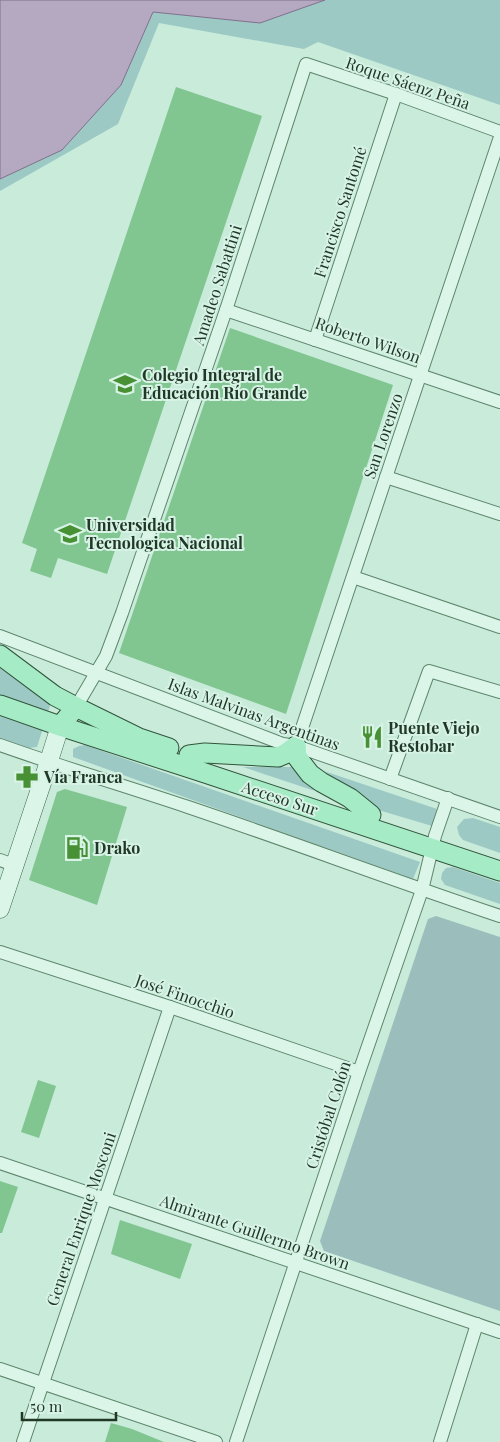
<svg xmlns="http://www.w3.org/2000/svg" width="500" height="1442" font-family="'Playfair Display',serif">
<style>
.green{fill:#9dc9c5}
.cemetery{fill:#9bbebc}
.water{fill:#b4a9c0;stroke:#80708e}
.building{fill:#81c690}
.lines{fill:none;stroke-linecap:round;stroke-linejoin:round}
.street-casing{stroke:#5f866c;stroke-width:14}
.secondary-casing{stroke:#42684d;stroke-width:19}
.primary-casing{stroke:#32543b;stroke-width:21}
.street{stroke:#dbf6e9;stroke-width:12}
.secondary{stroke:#dbf6e9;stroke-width:18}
.primary{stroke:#a4ebc6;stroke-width:19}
.labels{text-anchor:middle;stroke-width:4;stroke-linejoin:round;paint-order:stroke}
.street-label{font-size:16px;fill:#213827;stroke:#d7f3e6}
.poi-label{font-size:16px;font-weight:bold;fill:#213827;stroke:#d7f3e6;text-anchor:start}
</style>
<rect width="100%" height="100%" fill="#c8ebda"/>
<g class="green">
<path d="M 0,0 L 500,0 L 500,105 L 318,42 L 304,49 L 159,23 L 118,124 L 0,191 Z"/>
<path d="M 0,667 L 48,701 C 51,706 50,709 46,713 L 0,698 Z"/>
<path d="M 0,713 L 43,728 L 37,747 L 29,748 L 0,738 Z"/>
<path d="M 85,745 L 420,862 L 413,879 L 73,757 L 73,749 L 79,746 Z"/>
<path d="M 243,767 L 294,767 L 315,791 Z"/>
<path d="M 324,771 L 437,809 L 432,826 L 375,809 L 358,792 Z"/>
<path d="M 473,818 L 500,827 L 500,853 L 463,840 L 459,835 L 457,827 L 464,819 Z"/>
<path d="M 453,867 L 500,883 L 500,904 L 445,885 L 441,879 L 442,873 L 446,868 Z"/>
</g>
<path class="cemetery" d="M 436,916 L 500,937 L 500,1311 L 324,1251 L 320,1241 L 428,919 Z"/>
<path class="water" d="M 0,0 L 325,0 L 260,23 L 153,12 L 121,85 L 62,150 L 0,179 Z"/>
<g class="building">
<path d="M 176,87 L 262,116 L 107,574 L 58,558 L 51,578 L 30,571 L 37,549 L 22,543 Z"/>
<path d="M 230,328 L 393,385 L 286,714 L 119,653 Z"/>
<path d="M 65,789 L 127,807 L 97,905 L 29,880 L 57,792 Z"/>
<path d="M 38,1080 L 56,1086 L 39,1138 L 21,1132 Z"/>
<path d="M 0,1181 L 18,1187 L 2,1233 L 0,1233 Z"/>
<path d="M 120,1220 L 192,1244 L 180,1279 L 111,1254 Z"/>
<path d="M 111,1423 L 132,1429 L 164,1442 L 105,1442 Z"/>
</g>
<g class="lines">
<defs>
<g id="street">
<path d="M 226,310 L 500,402"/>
<path d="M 315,340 L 396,94"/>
<path d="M 386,477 L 500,514"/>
<path d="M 353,577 L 500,627"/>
<path d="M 0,636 L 283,744 L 296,746 L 500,817"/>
<path d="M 76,707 L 106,656 L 122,613 L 226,310 L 306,64 L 396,94 L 500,132"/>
<path d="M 0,745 C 62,767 125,786 188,807 C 292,842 395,881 500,916"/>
<path d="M 296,746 L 500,137"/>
<path d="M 390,779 L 429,671 L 500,692"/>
<path d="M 0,860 L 14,865"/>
<path d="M 0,952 L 170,1007 L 359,1072"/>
<path d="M 0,1163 L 500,1332"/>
<path d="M 0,1369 L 216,1442"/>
<path d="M 23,1442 L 170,1007"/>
<path d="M 236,1442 L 359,1072 L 422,890 L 435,836 L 448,798"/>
<path d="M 440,1442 L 477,1324"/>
</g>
<path id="secondary" d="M 0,909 L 43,780 L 60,726"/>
<g id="primary">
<path d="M 0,655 L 55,696 L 76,707 L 60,726 L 0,705"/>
<path d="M 76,707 L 139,738 L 169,748"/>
<path d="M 60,726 L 205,773 L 500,871"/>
<path d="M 296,746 L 297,757 L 310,774 L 321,782 L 350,798 L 371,815"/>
<path d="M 189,755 L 205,753 L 278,757 L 285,754 L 296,746"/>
</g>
</defs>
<use href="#street" class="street-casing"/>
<use href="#secondary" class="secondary-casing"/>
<use href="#primary" class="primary-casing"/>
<use href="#street" class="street"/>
<use href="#secondary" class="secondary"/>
<use href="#primary" class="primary"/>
</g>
<defs>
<symbol id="school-bare" viewBox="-9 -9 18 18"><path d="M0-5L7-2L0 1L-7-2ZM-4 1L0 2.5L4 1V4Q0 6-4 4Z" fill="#479033" stroke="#d7f3e6" stroke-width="2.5" paint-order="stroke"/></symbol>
<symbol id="university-bare" viewBox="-9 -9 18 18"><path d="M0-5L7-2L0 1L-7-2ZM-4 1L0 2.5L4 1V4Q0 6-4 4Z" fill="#479033" stroke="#d7f3e6" stroke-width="2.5" paint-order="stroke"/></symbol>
<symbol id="restaurant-bare" viewBox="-9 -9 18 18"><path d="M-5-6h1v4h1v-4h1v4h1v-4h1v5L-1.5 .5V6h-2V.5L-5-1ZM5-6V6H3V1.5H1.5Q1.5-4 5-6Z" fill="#479033" stroke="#d7f3e6" stroke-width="2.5" paint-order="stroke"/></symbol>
<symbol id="pharmacy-bare" viewBox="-9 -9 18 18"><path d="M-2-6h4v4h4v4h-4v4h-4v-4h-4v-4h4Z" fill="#479033" stroke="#d7f3e6" stroke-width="2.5" paint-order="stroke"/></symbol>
<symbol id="fuel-bare" viewBox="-9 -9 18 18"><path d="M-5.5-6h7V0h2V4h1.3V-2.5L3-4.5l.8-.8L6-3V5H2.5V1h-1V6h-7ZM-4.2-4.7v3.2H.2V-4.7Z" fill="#479033" stroke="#d7f3e6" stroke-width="2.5" paint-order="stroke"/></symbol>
</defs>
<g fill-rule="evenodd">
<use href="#school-bare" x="109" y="368" width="32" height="32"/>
<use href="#university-bare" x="54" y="518" width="32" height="32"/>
<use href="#restaurant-bare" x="356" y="721" width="32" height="32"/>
<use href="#pharmacy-bare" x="11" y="761" width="32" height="32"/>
<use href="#fuel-bare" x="61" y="832" width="32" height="32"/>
</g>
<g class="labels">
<g class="street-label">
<text transform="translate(408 83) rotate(19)" y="6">Roque Sáenz Peña</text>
<text transform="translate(340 212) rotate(-72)" y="6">Francisco Santomé</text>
<text transform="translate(217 285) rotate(-72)" y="6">Amadeo Sabattini</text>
<text transform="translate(368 340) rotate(19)" y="6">Roberto Wilson</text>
<text transform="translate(383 436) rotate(-71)" y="6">San Lorenzo</text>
<text transform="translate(254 714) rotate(20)" y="6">Islas Malvinas Argentinas</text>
<text transform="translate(280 798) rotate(18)" y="6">Acceso Sur</text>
<text transform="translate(185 996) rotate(19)" y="6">José Finocchio</text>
<text transform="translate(328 1115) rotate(-72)" y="6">Cristóbal Colón</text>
<text transform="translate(81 1219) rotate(-71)" y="6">General Enrique Mosconi</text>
<text transform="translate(255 1232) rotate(19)" y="6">Almirante Guillermo Brown</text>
</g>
<g class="poi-label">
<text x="142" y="381">Colegio Integral de<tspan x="142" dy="18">Educación Río Grande</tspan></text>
<text x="86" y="531">Universidad<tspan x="86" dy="18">Tecnologica Nacional</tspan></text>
<text x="388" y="734">Puente Viejo<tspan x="388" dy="18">Restobar</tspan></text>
<text x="44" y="783">Vía Franca</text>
<text x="94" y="854">Drako</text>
</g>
</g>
<path d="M22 1412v8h94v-8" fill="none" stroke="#213827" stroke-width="2.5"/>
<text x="30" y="1412" font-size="15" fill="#213827" stroke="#d7f3e6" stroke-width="4" paint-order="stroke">50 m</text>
</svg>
